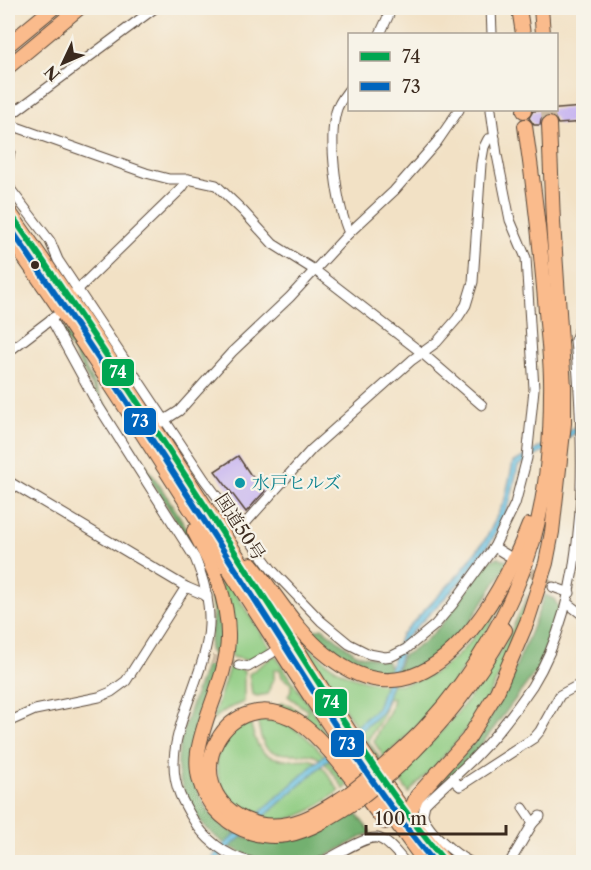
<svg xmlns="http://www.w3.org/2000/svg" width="591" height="870" font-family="'Libre Caslon Text','Noto Serif JP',serif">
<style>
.green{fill:#8fcc82;stroke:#657b50;stroke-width:1.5}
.forest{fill:#73b070;stroke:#576d47;stroke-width:1.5}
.water{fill:#68c3e6;stroke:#527682;stroke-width:1.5}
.building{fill:#c8b6f0}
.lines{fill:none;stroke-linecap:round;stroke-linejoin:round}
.minor-tunnel{stroke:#cdbca4;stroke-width:9;stroke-dasharray:9 4.5;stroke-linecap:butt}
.highway-tunnel{stroke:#cdbca4;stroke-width:14;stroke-dasharray:14 7;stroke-linecap:butt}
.minor-casing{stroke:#564537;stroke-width:11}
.highway-casing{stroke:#564537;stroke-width:16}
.minor{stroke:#fff;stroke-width:9}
.highway{stroke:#fabb8c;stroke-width:14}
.highway-bridge-casing{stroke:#564537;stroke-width:16;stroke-linecap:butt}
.highway-bridge{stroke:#fabb8c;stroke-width:14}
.bus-1-casing{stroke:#f7f3e8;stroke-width:10}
.bus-2-casing{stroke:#f7f3e8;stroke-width:10}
.bus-1{stroke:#00a651;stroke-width:6}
.bus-2{stroke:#0065bd;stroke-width:6}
.bus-dot{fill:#3b2a1e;stroke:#f7f3e8;stroke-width:2}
.culture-dot{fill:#0f9aa8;stroke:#f7f3e8;stroke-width:2}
.labels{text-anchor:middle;stroke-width:4.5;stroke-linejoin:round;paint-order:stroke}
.culture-label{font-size:18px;fill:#0d838f;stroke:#f7f3e8;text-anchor:start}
.street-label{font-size:18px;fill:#3b2a1e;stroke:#f7f3e8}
.line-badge{stroke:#f7f3e8;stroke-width:2}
.badge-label{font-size:16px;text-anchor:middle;font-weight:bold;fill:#fff}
</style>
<rect width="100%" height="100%" fill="#f7f3e8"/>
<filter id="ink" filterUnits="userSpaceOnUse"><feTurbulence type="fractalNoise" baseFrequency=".0167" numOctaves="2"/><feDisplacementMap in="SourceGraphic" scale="12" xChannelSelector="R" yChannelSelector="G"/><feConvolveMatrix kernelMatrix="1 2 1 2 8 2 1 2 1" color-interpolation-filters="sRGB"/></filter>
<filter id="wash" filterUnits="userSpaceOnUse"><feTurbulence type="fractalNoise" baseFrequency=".008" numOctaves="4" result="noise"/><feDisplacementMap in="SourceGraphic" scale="24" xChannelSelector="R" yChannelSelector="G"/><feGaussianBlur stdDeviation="1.35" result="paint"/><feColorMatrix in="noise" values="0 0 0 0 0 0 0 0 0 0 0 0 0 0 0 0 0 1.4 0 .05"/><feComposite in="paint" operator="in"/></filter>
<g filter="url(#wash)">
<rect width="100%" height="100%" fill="#f2e1c5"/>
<g class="green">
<path d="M 218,566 L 271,649 L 251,661 L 232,657 Z"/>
<path d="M 509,586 C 506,599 497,612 491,623 C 463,675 428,719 384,757 L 374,742 L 378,731 L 390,711 L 393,698 L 387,699 L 383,716 L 369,738 L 369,742 L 380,759 L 379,761 L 310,656 L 303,640 C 325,665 343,677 377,683 C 443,694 478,634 509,586 Z"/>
<path d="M 528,595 C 520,630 493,696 470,725 C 459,739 447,753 434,767 C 426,776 416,783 409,793 L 397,776 C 436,740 473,699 500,652 C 510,634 519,614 528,595 Z"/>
<path d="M 275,655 L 317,718 L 330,744 L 276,708 L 281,703 L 290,705 L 304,716 L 308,711 L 288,696 L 291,690 L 291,684 L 282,677 L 280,669 L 274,670 L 274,679 L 271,683 L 268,694 L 257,696 L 252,694 L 249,674 Z"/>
<path d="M 230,665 L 244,671 L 244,702 L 227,709 L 212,720 Z"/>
<path d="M 257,719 C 303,720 322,753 348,785 L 344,789 C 336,778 326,759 312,755 C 307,754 299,754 294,754 C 262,755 263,746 257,719 Z"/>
<path d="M 250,722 C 258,751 261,759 293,760 C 298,760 307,758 312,760 C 324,764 333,782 339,791 C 322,804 303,818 281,820 C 220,826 189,740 250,722 Z"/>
</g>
<g class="forest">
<path d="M 61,324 C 78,350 90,380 107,407 C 146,469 202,535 220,607 C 230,645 209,708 201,746 C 199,756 193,771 195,781 C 200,803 214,824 235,833 C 281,854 313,833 354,811 L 371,833 C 353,840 336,854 318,859 C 263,870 208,849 187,797 C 183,789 179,779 178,771 C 175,741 196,694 205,666 L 210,662 L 213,655 L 209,650 L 213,612 L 210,587 L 200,561 L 187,537 L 104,408 L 58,325 Z"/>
<path d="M 499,557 L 509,562 L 460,637 L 425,664 L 401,672 L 383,675 L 368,672 L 323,645 L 311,631 L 322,628 L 356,654 L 387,661 L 388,666 L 398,668 L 402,656 C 438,639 461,598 483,567 L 491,560 Z"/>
<path d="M 545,595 L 554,599 L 561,611 L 537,670 L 476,752 L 457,771 L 431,789 C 445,775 461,761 472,744 C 505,698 525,647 545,595 Z"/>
</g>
<path class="water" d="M 583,422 L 583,429 L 518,466 L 510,502 L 492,540 L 465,577 L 406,638 L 382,712 L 222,854 L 217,862 L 209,862 L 217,851 L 377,708 L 401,635 L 460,573 L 487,537 L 505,499 L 513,463 Z"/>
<g id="blocks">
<g class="building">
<path d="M 583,107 L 584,122 L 558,124 L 554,116 L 548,115 L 541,119 L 540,125 L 534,125 L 529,118 L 533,111 Z"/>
<path d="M 238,456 L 250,474 L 265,491 L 246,512 L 215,471 Z"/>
</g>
</g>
</g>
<g filter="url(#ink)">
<use href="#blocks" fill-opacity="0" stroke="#564537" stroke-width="1.5"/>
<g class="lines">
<g class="minor-tunnel">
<path d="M 520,564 L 553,587"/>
<path d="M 212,659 L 239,665"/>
</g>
<path class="highway-tunnel" d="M 548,110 L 549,124"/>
<defs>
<g id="minor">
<path d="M 491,8 L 492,34"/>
<path d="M 380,34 L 392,8"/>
<path d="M 8,117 L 155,8"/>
<path d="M 8,124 L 146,173 L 169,179 L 188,179 L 216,185 L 243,211 L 273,244 L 316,271 L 422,353 L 482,405"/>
<path d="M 8,148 L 10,151 L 8,163"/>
<path d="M 8,183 L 11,190 L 50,241 L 58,260 L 204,479 L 272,570 L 321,621 L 349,644 L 369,654 L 385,657 L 392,656 L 406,649 L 435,625 L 452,605 L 494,547 L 515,504 L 527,458 L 534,389 L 526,258 L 510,220 L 497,155 L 491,110"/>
<path d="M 349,233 C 337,206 328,142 336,112 C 338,103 344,96 350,88"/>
<path d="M 73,294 L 182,188 L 188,179"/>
<path d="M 51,319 L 99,407 L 195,558 C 204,580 210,602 209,625 C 207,680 157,741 180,795 C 183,802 187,809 191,816 C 204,839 225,856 251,862"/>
<path d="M 8,352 L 54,317"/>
<path d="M 160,423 L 179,411 L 232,352 L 290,297 L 349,233 L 394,191 L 437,142 L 459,110"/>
<path d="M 8,481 L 186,587 L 207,596"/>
<path d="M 241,528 L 312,449 L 412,360 L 437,342 L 457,319 L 466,305 L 473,282 L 481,164 L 484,147 L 488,139 L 495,138"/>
<path d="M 494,547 L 507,555"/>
<path d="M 553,587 L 570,593"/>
<path d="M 567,603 L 584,616"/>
<path d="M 239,665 L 248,667 L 272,653"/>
<path d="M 8,722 L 35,710 L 99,697 L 111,692 L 126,681 L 186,587"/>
<path d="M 452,779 L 460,786 L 534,738 L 540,731 L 560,695 L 584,682"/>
<path d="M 523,808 L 533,823"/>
<path d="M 321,862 C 335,857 363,836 377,838 C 388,840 398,855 405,862"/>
<path d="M 470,862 C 456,855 425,830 423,814 C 423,812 425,805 425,804 C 441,788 459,773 475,757 C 496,736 515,711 532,686 C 591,592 585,448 575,340 L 579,330 L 584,326"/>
<path d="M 510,862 L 533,823 L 540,816"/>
</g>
<g id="highway">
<path d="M 519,8 L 523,34"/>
<path d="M 541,8 L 543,34"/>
<path d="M 8,45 L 53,8"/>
<path d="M 8,67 L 79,8"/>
<path d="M 524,110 L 524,111"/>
<path d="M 8,210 C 102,343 189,482 278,619 C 331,701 381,788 445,862"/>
<path d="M 8,235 C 155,438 276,660 425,862"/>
<path d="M 194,531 C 212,564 229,599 228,638 C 227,678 204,713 198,752 C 191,803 238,843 287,835 C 312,830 334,815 356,801"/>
<path d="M 251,564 C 276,594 296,631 327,655 C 425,736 498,603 529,525"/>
<path d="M 384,766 C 398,753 414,740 427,725 C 474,674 513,608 533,541 C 546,495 551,441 551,393 C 552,366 548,338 546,311 C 541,249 534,187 525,126"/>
<path d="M 390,774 C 437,732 474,685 505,630"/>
<path d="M 350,793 C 335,802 319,814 302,820 C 283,827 263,828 244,819 C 171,783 228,678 298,722 C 328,741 362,794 385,822"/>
<path d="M 408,816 L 417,796 L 468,739 L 497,692 L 527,622 L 546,563 L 552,532 L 564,423 L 564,387 L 553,222 L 549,124"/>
</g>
</defs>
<use href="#minor" class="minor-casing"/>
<use href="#highway" class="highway-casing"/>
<use href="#minor" class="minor"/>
<use href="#highway" class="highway"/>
<defs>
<g id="highway-bridge">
<path d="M 350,793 L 384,766"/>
<path d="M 356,801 L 390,774"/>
</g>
</defs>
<use href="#highway-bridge" class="highway-bridge-casing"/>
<use href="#highway-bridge" class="highway-bridge"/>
<defs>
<path id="bus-1" d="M 8,210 C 100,342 186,477 273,611 C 328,697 380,783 445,862"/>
<path id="bus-2" d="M 8,225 C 98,355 184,489 270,623 C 322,704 372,788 434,862"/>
</defs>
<use href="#bus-1" class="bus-1-casing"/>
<use href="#bus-2" class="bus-2-casing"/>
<use href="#bus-1" class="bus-1"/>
<use href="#bus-2" class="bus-2"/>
</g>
</g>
<circle class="bus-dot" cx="35" cy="265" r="5"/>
<circle class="culture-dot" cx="240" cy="483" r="6"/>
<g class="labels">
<g class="culture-label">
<text x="252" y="489">水戸ヒルズ</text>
</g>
<g class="street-label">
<text transform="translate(240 527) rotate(57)" y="6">国道50号</text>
</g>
</g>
<g class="line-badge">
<rect x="101" y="358" width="34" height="29" rx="6" fill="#00a651"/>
<rect x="123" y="407" width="34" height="29" rx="6" fill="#0065bd"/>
<rect x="314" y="688" width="34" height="29" rx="6" fill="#00a651"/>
<rect x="330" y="729" width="35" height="29" rx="6" fill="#0065bd"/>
</g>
<g class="badge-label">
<text x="118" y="378">74</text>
<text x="140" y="427">73</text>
<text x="331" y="708">74</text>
<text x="347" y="750">73</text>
</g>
<rect width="591" height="870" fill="none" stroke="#f7f3e8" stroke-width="30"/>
<rect x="348" y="33" width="210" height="78" fill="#f7f3e8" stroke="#aca397" stroke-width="1.5"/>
<rect x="360" y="52" width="30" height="9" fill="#00a651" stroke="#aca397" stroke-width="1.5"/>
<text x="402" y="63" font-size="18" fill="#3b2a1e">74</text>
<rect x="360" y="82" width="30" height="9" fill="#0065bd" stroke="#aca397" stroke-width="1.5"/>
<text x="402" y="93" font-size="18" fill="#3b2a1e">73</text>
<g transform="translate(63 63) rotate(226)" stroke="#f7f3e8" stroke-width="4.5" paint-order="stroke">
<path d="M0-4.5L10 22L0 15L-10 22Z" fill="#3b2a1e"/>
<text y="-9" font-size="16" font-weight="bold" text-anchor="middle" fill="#3b2a1e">N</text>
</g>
<path d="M366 825v9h140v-9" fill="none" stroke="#3b2a1e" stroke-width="3"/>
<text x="375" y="825" font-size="18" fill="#3b2a1e" stroke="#f7f3e8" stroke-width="4.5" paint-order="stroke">100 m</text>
</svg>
